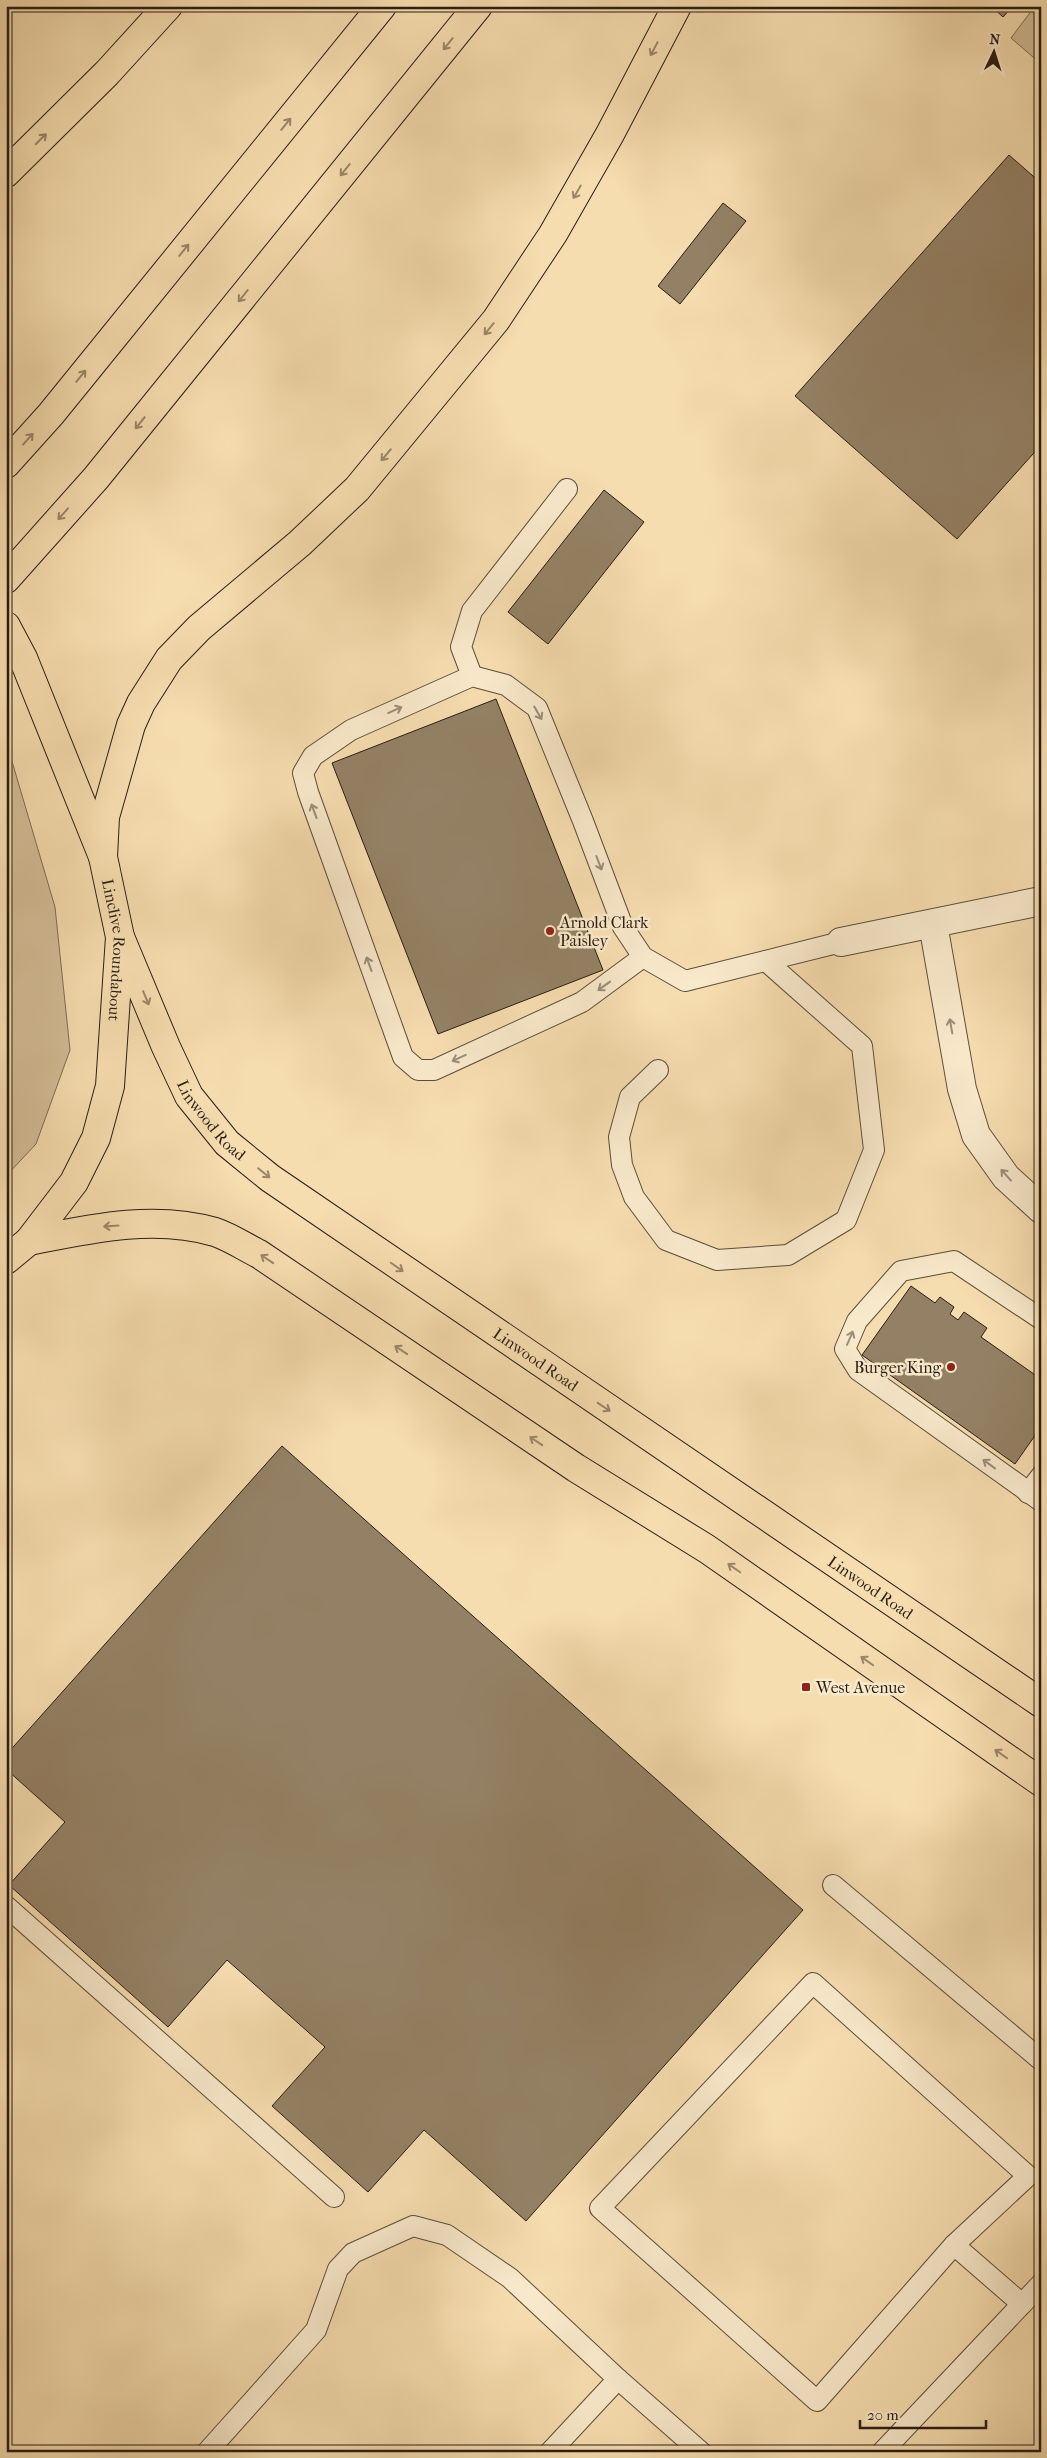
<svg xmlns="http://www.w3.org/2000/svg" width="1047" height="2458" font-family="'IM FELL French Canon',serif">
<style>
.green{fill:#d3bc95;stroke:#7e6c54}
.building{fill:#948165;stroke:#291d14}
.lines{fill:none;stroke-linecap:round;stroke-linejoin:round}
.service-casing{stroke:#5c4d3b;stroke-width:22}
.minor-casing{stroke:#5c4d3b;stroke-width:30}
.primary-casing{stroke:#291d14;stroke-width:30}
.trunk-casing{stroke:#291d14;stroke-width:30}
.service{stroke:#f9e9cb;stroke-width:20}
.minor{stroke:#f9e9cb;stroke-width:28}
.primary{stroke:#f6ddaf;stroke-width:28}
.trunk{stroke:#f6ddaf;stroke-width:28}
.oneway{stroke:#9a8769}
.oneway2{stroke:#9b8d79}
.poi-dot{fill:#8f2418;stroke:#f9e9cb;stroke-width:2}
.labels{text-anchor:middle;stroke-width:5;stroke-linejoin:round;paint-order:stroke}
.poi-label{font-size:16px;fill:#291d14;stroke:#f9e9cb;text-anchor:start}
.street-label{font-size:16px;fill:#291d14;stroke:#f9e9cb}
</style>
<rect width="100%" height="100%" fill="#f6ddaf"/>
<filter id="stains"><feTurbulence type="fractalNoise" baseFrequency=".004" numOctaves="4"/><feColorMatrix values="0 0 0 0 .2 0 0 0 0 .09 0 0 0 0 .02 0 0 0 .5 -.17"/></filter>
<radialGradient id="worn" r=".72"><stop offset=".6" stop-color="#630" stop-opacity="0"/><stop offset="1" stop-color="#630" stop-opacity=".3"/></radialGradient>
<g class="green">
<path d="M 1035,6 L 1041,6 L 1041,64 L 1011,38 Z"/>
<path d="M 6,741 L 55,907 L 70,1050 L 36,1144 L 6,1176 Z"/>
</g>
<g class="building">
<path d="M 991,6 L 1013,6 L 1003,17 Z"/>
<path d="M 1009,155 L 1041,183 L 1041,445 L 957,539 L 795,396 Z"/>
<path d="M 723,203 L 746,221 L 680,304 L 658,286 Z"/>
<path d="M 604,490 L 644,522 L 548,644 L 508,612 Z"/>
<path d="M 496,699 L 603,970 L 438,1034 L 332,763 Z"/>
<path d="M 911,1286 L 935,1303 L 940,1297 L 954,1307 L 950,1314 L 958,1320 L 964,1312 L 987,1328 L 981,1337 L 1041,1379 L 1041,1427 L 1015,1464 L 862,1355 Z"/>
<path d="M 282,1446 L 803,1910 L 526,2221 L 424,2130 L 368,2192 L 272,2106 L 325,2047 L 227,1960 L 168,2027 L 9,1885 L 65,1822 L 6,1769 L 6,1755 Z"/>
</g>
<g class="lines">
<defs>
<g id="service">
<path d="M 472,676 L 461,647 L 472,611 L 567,489"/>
<path d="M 643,957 L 582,1002 L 434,1070 L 418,1070 L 403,1057 L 308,792 L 303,773 L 313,756 L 351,730 L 472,676 L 506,685 L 537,708 L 583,821 L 623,927 L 643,957 L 685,981 L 841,942"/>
<path d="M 658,1070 L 630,1097 L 619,1137 L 622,1165 L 634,1197 L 666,1240 L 717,1260 L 788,1255 L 846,1220 L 874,1150 L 862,1046 L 766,961"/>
<path d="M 1041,1319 L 954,1261 L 901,1271 L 857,1321 L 845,1349 L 858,1370 L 1041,1501"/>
<path d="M 1028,1493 L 1041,1476"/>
<path d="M 833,1885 L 1041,2060"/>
<path d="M 6,1906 L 334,2197"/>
<path d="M 813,1983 L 1028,2176 L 954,2245 L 817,2401 L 600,2208 Z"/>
<path d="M 1022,2304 L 1041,2284"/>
<path d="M 207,2452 L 316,2330 L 338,2269 L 353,2253 L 413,2226 L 447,2235 L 510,2278 L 618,2379 L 701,2452"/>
<path d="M 550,2452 L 618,2379"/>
<path d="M 882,2452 L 1022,2304 L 954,2245"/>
</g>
<g id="minor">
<path d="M 933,924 L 962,1089 L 976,1135 L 1006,1177 L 1041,1209"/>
<path d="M 841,942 L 1041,901"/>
</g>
<g id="primary">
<path id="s1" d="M 6,626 L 23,658 L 103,857 L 120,937 L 110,1086 L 96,1138 L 74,1182 L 29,1241 L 6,1260"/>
<path id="s2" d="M 120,937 L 166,1047 L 189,1096 L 227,1143 L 270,1178 L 1041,1703"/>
<path d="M 29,1241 C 89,1229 154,1214 215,1232 C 230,1237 245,1247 259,1254 L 576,1468 L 707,1549 L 1041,1782"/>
</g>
<g id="trunk">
<path d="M 6,173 L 107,73 L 168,6"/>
<path d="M 6,464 L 51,414 L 382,6"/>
<path d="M 6,579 L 96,478 L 478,6"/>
<path d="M 103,857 L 105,817 L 131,725 L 141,703 L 169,659 L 199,628 L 300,543 L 357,489 L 496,320 L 553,234 L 610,134 L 677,6"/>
</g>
</defs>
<use href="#service" class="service-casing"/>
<use href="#minor" class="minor-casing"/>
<use href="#primary" class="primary-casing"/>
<use href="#trunk" class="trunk-casing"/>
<use href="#service" class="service"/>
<use href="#minor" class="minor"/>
<use href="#primary" class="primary"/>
<use href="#trunk" class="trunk"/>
</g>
<defs><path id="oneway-shaft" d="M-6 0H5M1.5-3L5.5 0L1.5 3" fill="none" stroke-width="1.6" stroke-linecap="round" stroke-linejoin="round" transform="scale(1.25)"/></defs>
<g class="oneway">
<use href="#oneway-shaft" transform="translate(448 44) rotate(129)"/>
<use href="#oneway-shaft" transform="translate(654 49) rotate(118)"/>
<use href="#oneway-shaft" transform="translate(286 124) rotate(-51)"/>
<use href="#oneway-shaft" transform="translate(41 139) rotate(-45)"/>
<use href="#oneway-shaft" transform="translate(345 170) rotate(129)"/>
<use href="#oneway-shaft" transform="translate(577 192) rotate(120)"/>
<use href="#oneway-shaft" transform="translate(184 250) rotate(-51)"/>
<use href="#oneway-shaft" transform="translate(243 296) rotate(129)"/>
<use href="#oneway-shaft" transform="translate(489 329) rotate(129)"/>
<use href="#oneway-shaft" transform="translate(81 376) rotate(-51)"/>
<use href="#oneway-shaft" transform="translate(140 423) rotate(129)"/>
<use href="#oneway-shaft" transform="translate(28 439) rotate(-48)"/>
<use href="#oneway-shaft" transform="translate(386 455) rotate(130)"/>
<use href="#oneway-shaft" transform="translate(63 514) rotate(132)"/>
<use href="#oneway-shaft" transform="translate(146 998) rotate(67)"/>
<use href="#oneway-shaft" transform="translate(264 1173) rotate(39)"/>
<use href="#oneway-shaft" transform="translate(111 1226) rotate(176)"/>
<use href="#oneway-shaft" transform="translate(267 1259) rotate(-146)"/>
<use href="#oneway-shaft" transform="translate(397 1267) rotate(35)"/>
<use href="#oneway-shaft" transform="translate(401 1350) rotate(-146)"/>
<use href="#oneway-shaft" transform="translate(604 1407) rotate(34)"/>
<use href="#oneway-shaft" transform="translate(536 1441) rotate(-146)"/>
<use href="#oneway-shaft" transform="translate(734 1568) rotate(-145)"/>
<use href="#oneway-shaft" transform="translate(867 1661) rotate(-145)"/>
<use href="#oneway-shaft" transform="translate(1001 1754) rotate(-145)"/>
</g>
<g class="oneway2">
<use href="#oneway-shaft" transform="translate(395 710) rotate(-24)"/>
<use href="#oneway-shaft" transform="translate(538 713) rotate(60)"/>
<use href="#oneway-shaft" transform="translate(314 811) rotate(-110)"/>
<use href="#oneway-shaft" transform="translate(599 863) rotate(69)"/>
<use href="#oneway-shaft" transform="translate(369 964) rotate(-110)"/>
<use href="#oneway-shaft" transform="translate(604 986) rotate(144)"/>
<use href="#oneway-shaft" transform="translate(951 1026) rotate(-100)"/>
<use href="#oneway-shaft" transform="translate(459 1058) rotate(155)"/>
<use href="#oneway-shaft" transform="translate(1006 1175) rotate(-132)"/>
<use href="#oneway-shaft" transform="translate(850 1338) rotate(-66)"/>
<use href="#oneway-shaft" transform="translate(989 1464) rotate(-144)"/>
</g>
<g class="poi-dot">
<circle cx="550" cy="931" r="5"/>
<circle cx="951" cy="1367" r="5"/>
<rect x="801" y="1682" width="10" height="10" rx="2.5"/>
</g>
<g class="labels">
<g class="poi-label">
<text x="560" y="928">Arnold Clark<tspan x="560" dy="18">Paisley</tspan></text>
<text x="941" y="1373" text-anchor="end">Burger King</text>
<text x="816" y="1693">West Avenue</text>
</g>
<g class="street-label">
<text dy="6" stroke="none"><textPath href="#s1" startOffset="345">Linclive Roundabout</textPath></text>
<text dy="6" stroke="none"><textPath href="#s2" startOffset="206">Linwood Road</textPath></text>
<text dy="6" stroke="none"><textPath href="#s2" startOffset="611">Linwood Road</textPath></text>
<text dy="6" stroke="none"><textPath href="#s2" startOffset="1016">Linwood Road</textPath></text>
</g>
</g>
<rect width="1047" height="2458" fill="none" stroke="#f6ddaf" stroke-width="25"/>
<rect x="8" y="8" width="1032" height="2443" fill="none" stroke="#291d14" stroke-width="2.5"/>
<rect x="12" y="12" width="1022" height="2433" fill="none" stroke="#291d14"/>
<g transform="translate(994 52) rotate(4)" stroke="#f9e9cb" stroke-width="4" paint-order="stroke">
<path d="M0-4L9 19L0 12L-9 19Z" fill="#291d14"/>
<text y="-8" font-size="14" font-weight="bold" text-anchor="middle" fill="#291d14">N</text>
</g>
<path d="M860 2420v8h126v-8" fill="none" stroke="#291d14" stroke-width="2.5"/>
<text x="867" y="2420" font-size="15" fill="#291d14" stroke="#f9e9cb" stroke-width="4" paint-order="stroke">20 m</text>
<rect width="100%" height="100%" filter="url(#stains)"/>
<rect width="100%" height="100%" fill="url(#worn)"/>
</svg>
